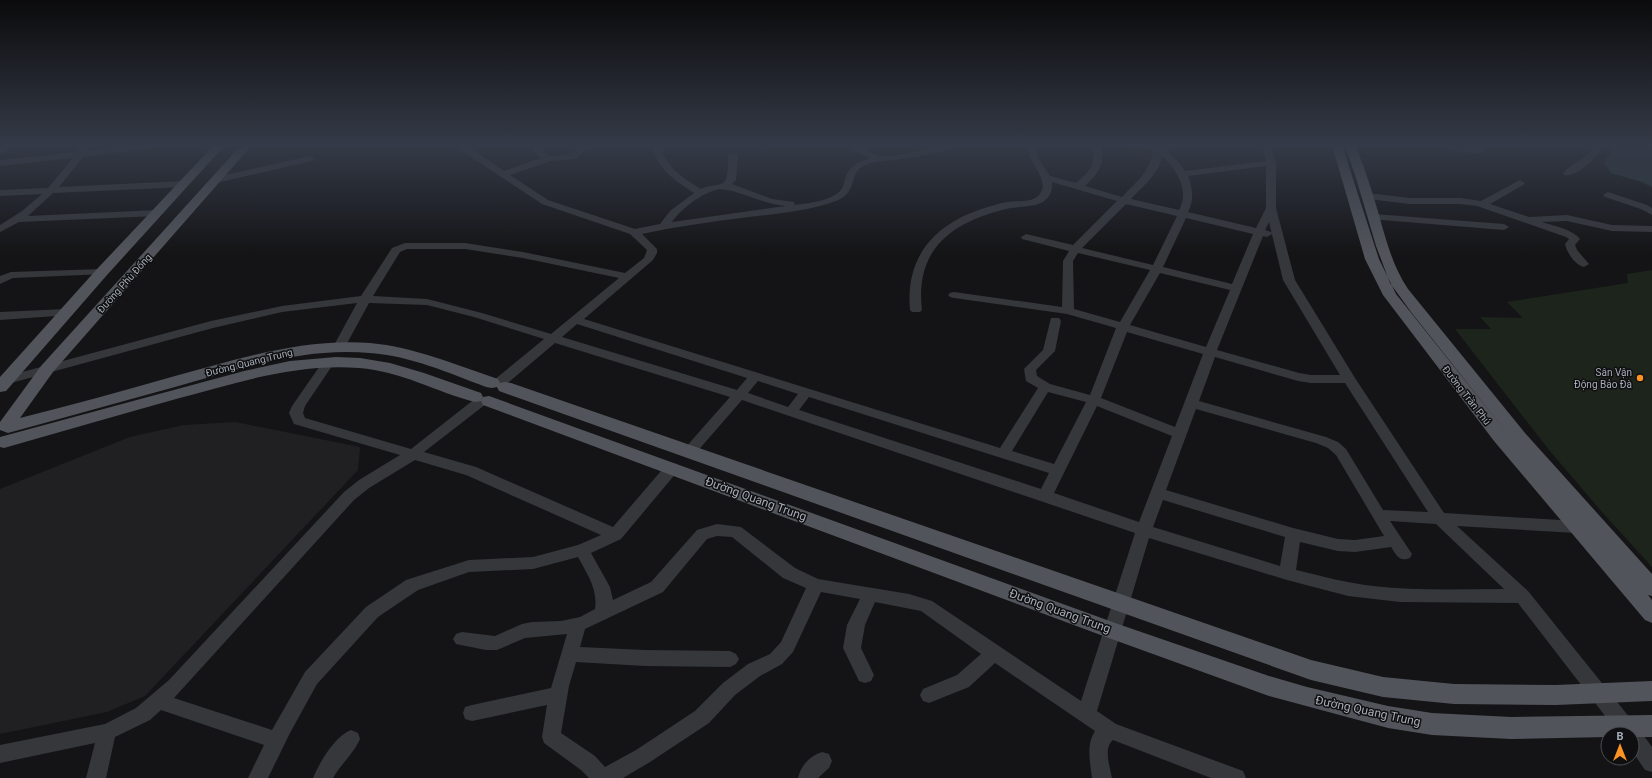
<svg xmlns="http://www.w3.org/2000/svg" width="1652" height="778" font-family="Roboto,sans-serif">
<style>
.built{fill:#202023}
.green{fill:#1c241c}
.water{fill:#29363b}
.lines{fill:none;stroke-linecap:round;stroke-linejoin:round}
.minor{fill:#35373b;fill-rule:evenodd}
.major{fill:#51545a;fill-rule:evenodd}
.poi-dot{fill:#fd9225;stroke:#0f0f11;stroke-width:1.5}
.labels{text-anchor:middle;stroke-width:3;stroke-linejoin:round;paint-order:stroke}
.street-label{font-size:10px;fill:#a5adb7;stroke:#0f0f11}
.poi-label{font-size:10px;fill:#a5adb7;stroke:#0f0f11;text-anchor:end}
.near-street-label{font-size:12px;fill:#a5adb7;stroke:#0f0f11}
</style>
<rect width="100%" height="100%" fill="#141416"/>
<path class="built" d="M 235,422 L 360,447 L 358,470 L 145,696 L 107,712 L 0,734 L 0,489 L 130,437 L 184,425 Z"/>
<path class="green" d="M 1652,270 L 1652,567 L 1602,512 L 1549,450 L 1455,329 L 1491,329 L 1480,317 L 1523,318 L 1507,302 L 1628,283 L 1627,274 Z"/>
<path class="water" d="M 1647,145 L 1652,147 L 1652,187 L 1642,182 L 1611,173 L 1604,163 L 1612,151 L 1608,147 Z"/>
<g class="lines">
<g class="minor">
<path d="M 4,145 L 13,145 L 3,154 L 0,155 L 0,148 Z"/>
<path d="M 83,145 L 91,145 L 87,151 L 136,145 L 158,145 L 154,148 L 83,157 L 59,187 L 184,181 L 189,184 L 184,187 L 53,193 L 28,216 L 157,210 L 162,213 L 157,216 L 19,222 L 0,232 L 0,225 L 22,211 L 42,194 L 0,196 L 0,190 L 48,188 L 73,158 L 0,166 L 0,160 L 77,152 Z"/>
<path d="M 458,145 L 466,145 L 504,171 L 541,158 L 533,151 L 535,145 L 543,145 L 542,150 L 549,156 L 570,154 C 581,144 587,145 601,145 L 600,147 L 584,151 L 576,159 L 551,161 L 510,175 L 548,200 L 635,229 L 660,224 L 670,211 L 694,193 C 677,182 658,169 653,149 L 658,145 L 668,145 L 662,150 C 667,168 686,180 701,189 C 708,185 717,186 723,183 C 729,180 728,161 728,155 L 730,153 L 736,153 L 738,155 L 736,180 L 732,184 L 772,199 L 794,202 L 795,205 C 809,203 830,201 840,191 C 843,188 844,183 845,179 C 849,166 857,162 870,158 L 851,149 L 850,147 L 851,145 C 863,144 871,156 882,156 C 907,157 931,145 955,145 L 954,147 C 937,153 919,157 901,159 C 889,161 873,160 862,167 C 848,175 859,194 833,202 C 804,212 772,214 741,218 C 708,222 674,227 642,234 L 657,249 L 657,253 L 653,260 L 584,319 L 1000,448 L 1038,388 L 1026,381 L 1024,369 L 1043,350 L 1051,318 L 1059,318 L 1061,321 L 1055,351 L 1036,370 L 1037,376 L 1050,384 L 1090,395 L 1116,328 L 1067,314 L 954,298 L 950,297 L 948,295 L 950,293 L 954,292 L 1062,307 L 1063,261 L 1069,251 L 1022,239 L 1021,237 L 1026,234 L 1073,245 L 1117,201 L 1052,182 C 1053,191 1049,199 1041,203 C 1029,208 1015,206 1002,210 C 949,224 915,251 922,310 L 920,312 L 912,312 L 910,310 C 904,245 949,214 1007,202 C 1018,200 1035,204 1041,192 C 1049,179 1027,161 1027,145 L 1035,145 L 1038,158 L 1050,176 L 1076,183 C 1091,170 1096,165 1092,145 L 1181,145 L 1180,147 L 1165,149 L 1176,159 L 1185,171 L 1266,161 L 1262,145 L 1270,145 L 1276,163 L 1276,208 L 1295,280 L 1355,378 L 1444,513 L 1576,521 L 1581,523 L 1584,527 L 1581,531 L 1576,533 L 1457,526 L 1528,591 L 1638,728 L 1652,747 L 1652,772 L 1645,770 L 1632,751 L 1632,734 L 1619,734 L 1518,603 L 1400,602 L 1348,596 L 1287,580 L 1149,538 L 1097,711 L 1116,724 L 1243,771 L 1246,778 L 1211,778 L 1113,740 C 1103,748 1110,767 1112,778 L 1092,778 C 1090,762 1086,745 1095,731 L 995,663 L 969,687 L 929,703 L 923,701 L 920,695 L 923,689 L 957,675 L 981,654 L 921,611 L 875,602 L 865,625 L 861,648 L 874,675 L 871,681 L 865,683 L 859,681 L 843,648 L 847,625 L 860,599 L 821,592 L 793,652 L 782,664 L 760,676 L 735,695 L 709,723 L 650,762 L 623,778 L 589,778 L 581,770 L 544,743 L 542,737 L 547,705 L 472,721 L 465,719 L 463,713 L 465,707 L 472,705 L 551,688 L 567,634 L 525,638 L 497,650 L 486,650 L 456,644 L 453,639 L 456,634 L 462,632 L 495,636 L 522,624 L 532,622 L 561,621 L 580,617 L 595,609 C 598,589 587,574 578,557 L 533,569 L 469,572 L 418,590 L 378,617 L 317,684 L 290,733 L 268,778 L 248,778 L 264,745 L 161,710 L 150,720 L 115,737 L 106,778 L 86,778 L 95,743 L 0,763 L 0,745 L 105,724 L 136,708 L 169,680 L 344,492 L 359,480 L 400,455 L 294,424 L 289,413 L 292,406 L 324,360 L 332,360 L 334,363 L 305,406 L 303,413 L 305,418 L 411,449 L 476,398 L 481,397 L 486,398 L 488,401 L 486,404 L 424,452 L 476,467 L 613,527 L 667,464 L 672,463 L 677,464 L 679,468 L 677,472 L 621,539 L 591,553 L 610,587 L 613,600 L 651,582 L 697,530 L 717,524 L 741,527 L 795,568 L 818,579 L 909,594 L 932,601 L 1081,701 L 1135,533 L 742,400 L 695,454 L 690,456 L 685,454 L 683,451 L 685,448 L 730,397 L 555,343 L 504,386 L 499,387 L 494,386 L 493,383 L 494,380 L 544,339 L 474,317 L 427,305 L 369,303 L 345,347 L 343,350 L 335,350 L 333,347 L 357,303 L 282,312 L 213,328 L 0,386 L 0,378 L 211,321 L 282,306 L 361,296 L 392,248 L 405,243 L 465,243 L 523,252 L 625,273 L 644,258 L 647,250 L 630,234 L 542,204 L 462,151 ZM 1101,147 L 1154,149 C 1149,173 1138,180 1122,197 L 1085,186 C 1097,175 1106,164 1101,147 ZM 1162,156 C 1177,170 1190,190 1179,210 L 1131,199 C 1143,186 1159,174 1162,156 ZM 1266,166 L 1266,208 L 1256,228 L 1188,212 C 1194,200 1193,189 1188,176 ZM 719,189 C 741,190 761,204 786,206 L 672,222 C 682,208 702,193 719,189 ZM 1126,204 L 1177,216 L 1153,265 L 1082,248 ZM 1186,218 L 1253,234 L 1232,284 L 1163,267 ZM 1269,222 L 1283,280 L 1340,375 L 1311,375 L 1299,373 L 1217,350 L 1263,236 L 1267,237 L 1272,234 L 1271,232 L 1265,230 ZM 407,249 L 465,249 L 523,258 L 619,278 L 551,334 L 482,313 L 427,299 L 373,296 L 400,252 ZM 1078,253 L 1150,270 L 1120,322 L 1074,309 L 1073,261 ZM 1160,273 L 1230,290 L 1206,347 L 1130,325 ZM 577,324 L 747,378 L 737,390 L 562,337 ZM 1127,332 L 1203,354 L 1175,427 L 1101,398 ZM 1215,357 L 1298,381 L 1311,383 L 1345,383 L 1428,512 L 1383,510 L 1346,449 L 1338,442 L 1326,437 L 1199,401 ZM 758,381 L 798,394 L 788,407 L 748,393 ZM 1048,392 L 1086,402 L 1054,464 L 1012,451 ZM 809,397 L 1049,473 L 1041,489 L 799,410 ZM 1097,406 L 1172,436 L 1139,522 L 1054,493 ZM 1196,409 L 1316,443 L 1328,448 L 1336,455 L 1384,536 L 1355,540 L 1338,539 L 1293,528 L 1166,490 ZM 415,460 L 466,475 L 601,535 L 578,545 L 533,557 L 469,560 L 406,580 L 366,607 L 305,672 L 272,730 L 174,698 L 354,500 L 369,488 ZM 1163,500 L 1285,537 L 1280,566 L 1153,527 ZM 1390,521 L 1436,524 L 1504,589 C 1461,589 1416,591 1373,586 C 1347,583 1321,576 1296,570 L 1300,542 L 1338,551 L 1355,552 L 1391,547 C 1397,556 1399,562 1410,558 L 1412,554 ZM 717,536 L 732,537 L 783,578 L 806,588 L 781,642 L 770,654 L 748,664 L 723,683 L 695,711 L 636,750 L 605,767 L 595,756 L 561,733 L 569,686 L 576,662 L 645,666 L 730,667 L 736,664 L 739,659 L 736,654 L 730,651 L 645,650 L 580,647 L 585,629 L 663,592 L 707,539 Z"/>
<path d="M 1443,145 L 1481,148 L 1485,151 C 1479,157 1452,150 1444,147 Z"/>
<path d="M 1589,145 L 1598,145 L 1601,149 C 1596,158 1576,178 1565,175 L 1563,173 C 1571,164 1584,159 1592,150 Z"/>
<path d="M 309,156 L 312,157 L 314,159 L 312,161 L 216,183 L 211,180 L 216,177 Z"/>
<path d="M 1520,180 L 1525,183 L 1523,185 L 1490,204 L 1529,217 L 1567,215 L 1612,225 L 1652,226 L 1652,232 L 1612,231 L 1567,221 L 1542,222 C 1554,226 1572,229 1580,239 L 1575,245 L 1577,250 L 1589,264 L 1584,267 C 1575,265 1567,253 1565,244 L 1569,239 L 1566,237 L 1477,206 L 1460,204 L 1410,204 L 1368,199 L 1363,196 L 1368,193 L 1410,198 L 1460,198 L 1481,201 Z"/>
<path d="M 1608,192 L 1647,205 L 1652,208 L 1652,215 L 1641,209 L 1605,197 L 1603,195 Z"/>
<path d="M 1374,214 L 1504,224 L 1509,227 L 1504,230 L 1370,219 L 1369,217 Z"/>
<path d="M 102,269 L 108,272 L 106,274 L 13,278 L 0,284 L 0,276 L 11,272 Z"/>
<path d="M 66,309 L 70,311 L 72,313 L 70,315 L 0,320 L 0,312 Z"/>
<path d="M 351,730 L 358,733 L 360,739 C 354,753 341,764 333,778 L 313,778 C 320,762 334,737 351,730 Z"/>
<path d="M 822,752 L 829,754 L 832,761 L 829,768 L 818,778 L 798,778 C 801,765 810,756 822,752 Z"/>
</g>
<g class="major">
<path d="M 214,145 L 225,145 L 107,275 L 6,391 L 0,392 L 0,377 L 97,269 Z"/>
<path d="M 241,145 L 252,145 L 53,372 L 20,418 C 72,405 123,391 175,376 C 238,359 303,338 370,343 C 414,347 456,365 498,379 L 500,383 L 505,382 L 511,383 L 1311,660 L 1383,677 L 1454,684 L 1556,685 L 1652,681 L 1652,701 L 1556,705 L 1454,704 L 1383,697 L 1311,680 L 499,391 L 497,387 L 492,388 L 486,387 C 449,373 411,356 370,353 C 303,347 238,369 175,387 C 119,402 64,418 8,433 L 0,430 L 0,422 L 41,366 Z"/>
<path d="M 1332,145 L 1342,145 L 1379,259 L 1396,294 L 1511,438 L 1411,312 L 1390,283 L 1376,246 L 1356,178 L 1345,145 L 1355,145 C 1365,168 1372,191 1379,215 C 1386,240 1393,267 1408,289 L 1525,433 L 1652,574 L 1652,596 L 1648,595 L 1652,600 L 1652,623 L 1645,620 L 1494,441 L 1383,295 L 1365,259 Z"/>
<path d="M 336,357 L 360,358 L 390,363 L 424,373 L 481,393 L 483,397 L 481,401 L 475,402 C 436,392 401,371 359,368 C 296,363 236,383 176,399 C 118,415 61,432 4,448 L 0,447 L 0,437 L 244,371 L 290,361 Z"/>
<path d="M 489,396 L 1118,624 L 1269,676 L 1307,687 L 1388,706 L 1432,713 L 1511,717 L 1652,715 L 1652,737 L 1632,737 L 1632,734 L 1608,734 L 1608,737 L 1511,739 L 1432,735 L 1388,728 L 1269,696 L 1106,637 L 483,405 L 481,401 L 483,397 Z"/>
</g>
</g>
<linearGradient id="sky" x2="0" y2="1"><stop stop-color="#0b0b0c"/><stop offset="0.57" stop-color="#343a47"/><stop offset="1" stop-color="#343a47" stop-opacity="0"/></linearGradient>
<rect width="1652" height="254" fill="url(#sky)"/>
<circle class="poi-dot" cx="1640" cy="378" r="4"/>
<g class="labels">
<g class="street-label">
<text transform="translate(124 283) rotate(-48)" y="4">Đường Phù Đổng</text>
<text transform="translate(249 362) rotate(-14)" y="4">Đường Quang Trung</text>
<text transform="translate(1467 395) rotate(52)" y="4">Đường Trần Phú</text>
</g>
<g class="poi-label">
<text x="1632" y="376">Sân Vận<tspan x="1632" dy="12">Động Bảo Đà</tspan></text>
</g>
<g class="near-street-label">
<text transform="translate(756 499) rotate(20)" y="4">Đường Quang Trung</text>
<text transform="translate(1060 611) rotate(20)" y="4">Đường Quang Trung</text>
<text transform="translate(1368 711) rotate(12)" y="4">Đường Quang Trung</text>
</g>
</g>
<g transform="translate(1620 746)"><circle r="19" fill="#0f0f11" stroke="#4b4e53"/>
<path d="M0-3L7 15L0 10L-7 15Z" fill="#fd9225"/>
<text y="-6" font-size="11" font-weight="bold" text-anchor="middle" fill="#a5adb7">B</text>
</g>
</svg>
